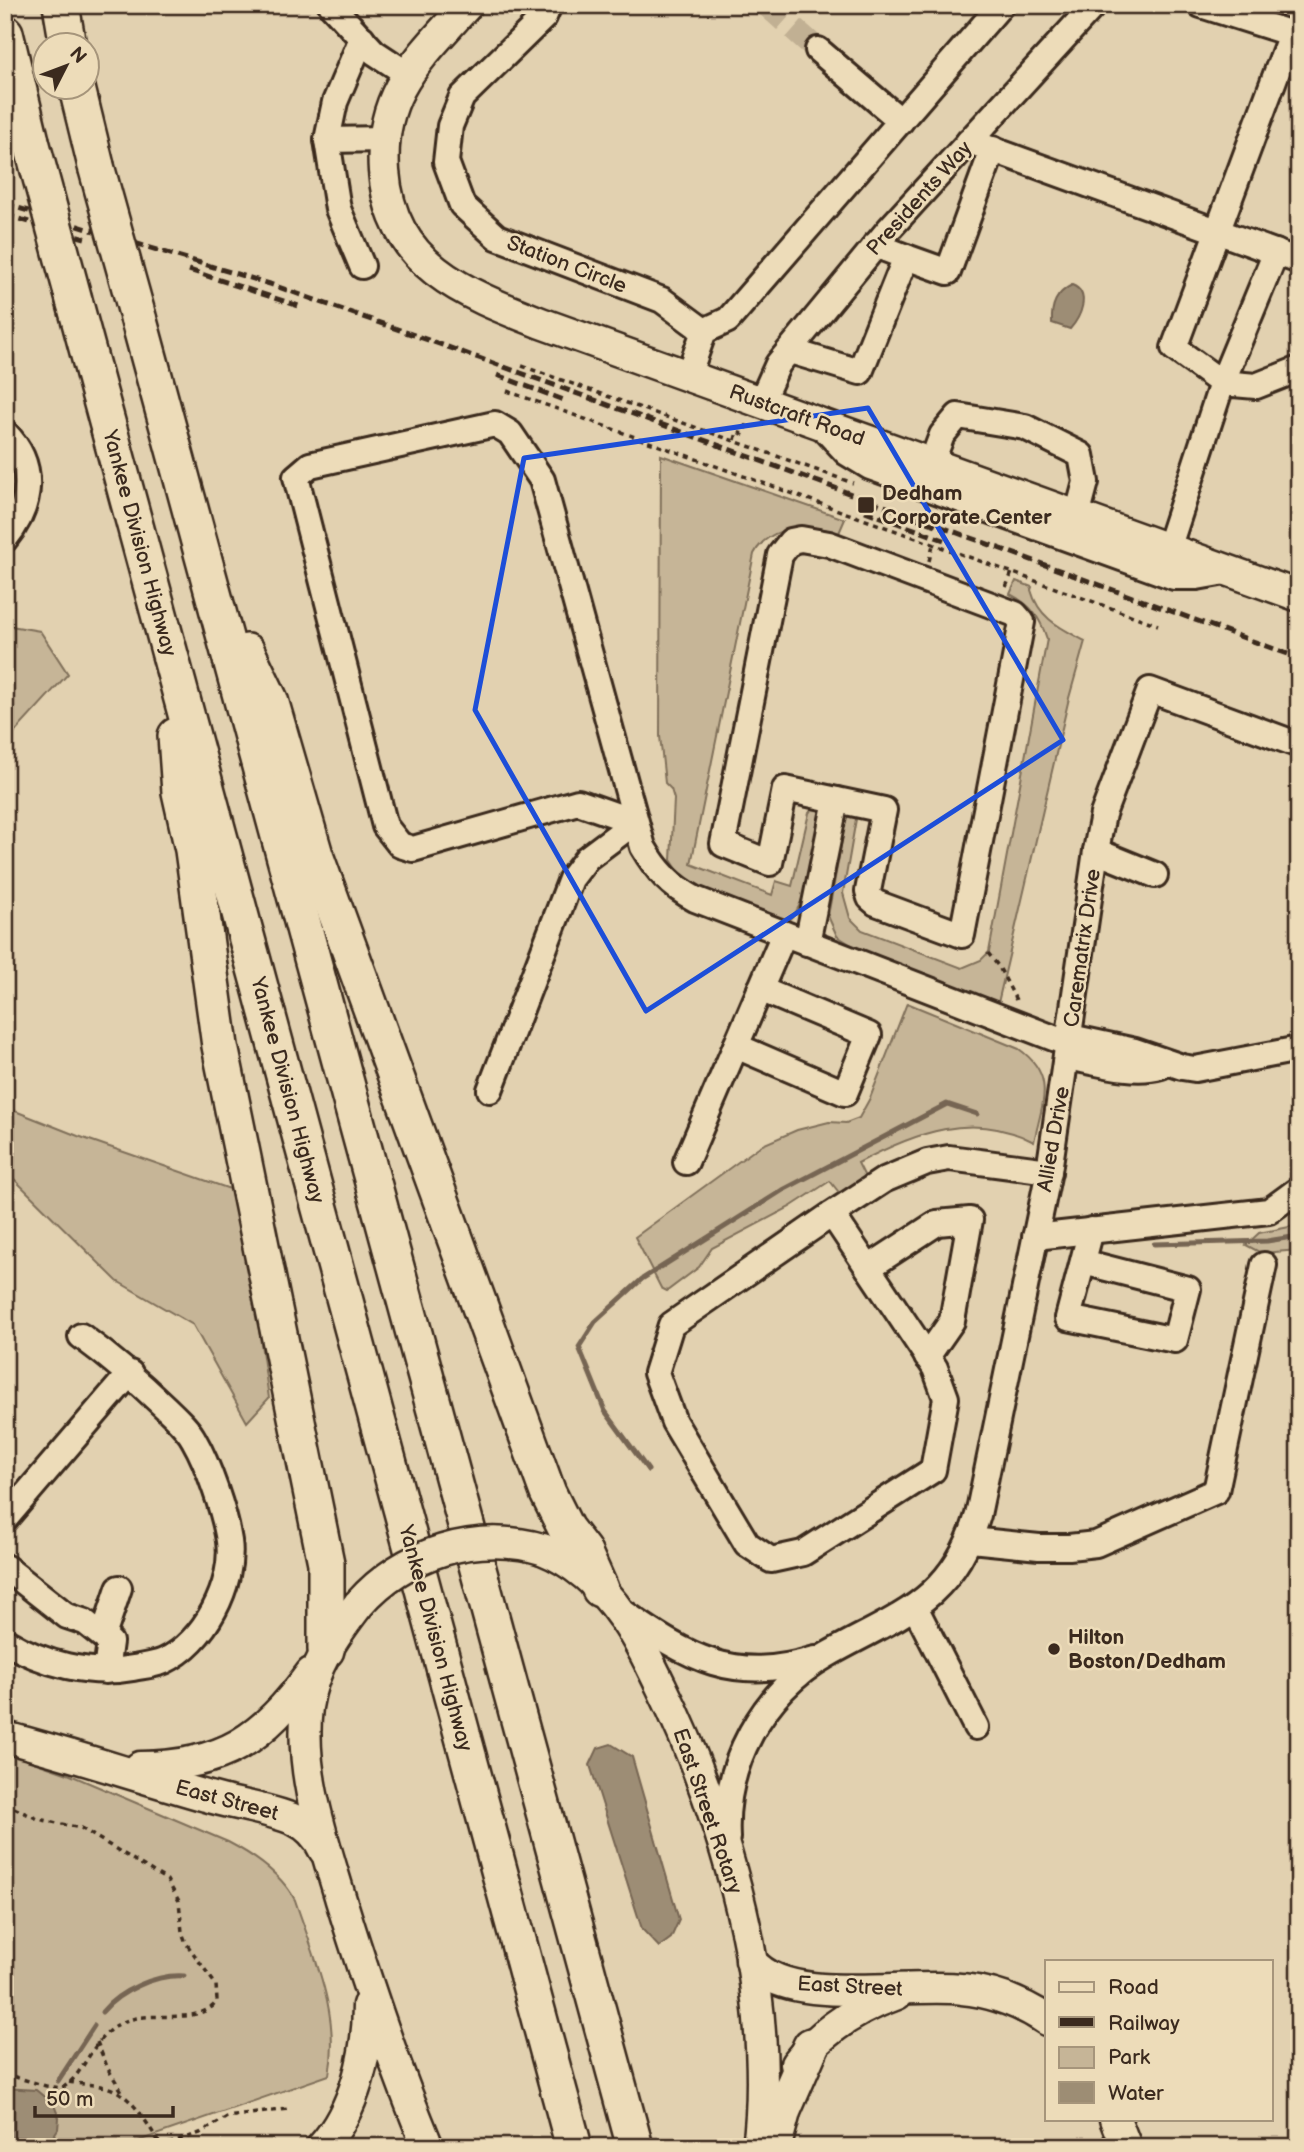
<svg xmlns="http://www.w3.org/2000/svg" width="1304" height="2152" font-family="'Balsamiq Sans',sans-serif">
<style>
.green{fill:#c6b597;stroke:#80705a;stroke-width:2}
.water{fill:#9d8d74;stroke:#766552;stroke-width:2}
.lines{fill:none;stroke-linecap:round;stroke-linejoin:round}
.stream{stroke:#766552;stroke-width:5}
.minor-tunnel{stroke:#c1b093;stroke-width:24;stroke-dasharray:24 12;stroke-linecap:butt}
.minor-casing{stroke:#3b2a1e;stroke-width:30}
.major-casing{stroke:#3b2a1e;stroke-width:35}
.highway-casing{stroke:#3b2a1e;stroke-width:40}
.path{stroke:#3b2a1e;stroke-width:3.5;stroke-dasharray:5 5;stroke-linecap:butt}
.minor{stroke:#eddcb9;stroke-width:24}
.major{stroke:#eddcb9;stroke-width:30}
.highway{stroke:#eddcb9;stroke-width:35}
.rail{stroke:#3b2a1e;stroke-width:5;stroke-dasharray:10 5;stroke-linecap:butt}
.major-bridge-casing{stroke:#3b2a1e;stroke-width:35;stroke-linecap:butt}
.highway-bridge-casing{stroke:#3b2a1e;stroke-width:40;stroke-linecap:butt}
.major-bridge{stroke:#eddcb9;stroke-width:30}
.highway-bridge{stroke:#eddcb9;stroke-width:35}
.marked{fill:none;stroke:#1d4ed8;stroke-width:5;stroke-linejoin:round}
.poi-dot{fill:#3b2a1e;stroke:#eddcb9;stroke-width:2.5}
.labels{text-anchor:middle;stroke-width:5;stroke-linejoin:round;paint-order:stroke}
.street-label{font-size:21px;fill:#3b2a1e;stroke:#eddcb9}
.poi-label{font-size:21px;font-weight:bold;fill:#3b2a1e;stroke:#eddcb9;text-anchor:start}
</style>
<rect width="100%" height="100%" fill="#e2d1b0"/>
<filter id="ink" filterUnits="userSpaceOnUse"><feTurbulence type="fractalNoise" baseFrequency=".0143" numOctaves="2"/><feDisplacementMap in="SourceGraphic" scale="14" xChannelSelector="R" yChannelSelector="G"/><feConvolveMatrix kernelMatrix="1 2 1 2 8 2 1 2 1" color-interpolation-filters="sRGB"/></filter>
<g filter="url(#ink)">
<g class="green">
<path d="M 661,455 L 845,519 L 839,533 C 810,523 769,525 754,554 L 691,864 L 772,895 L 776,881 L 792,886 L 809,813 L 812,809 L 821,808 C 816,831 809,916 784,922 L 723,899 L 692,884 L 681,875 L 671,860 L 674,799 L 671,789 L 665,783 L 660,736 Z"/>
<path d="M 1016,581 L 1032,587 L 1031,590 C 1039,619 1061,628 1085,641 L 1069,698 L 998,1003 L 868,955 L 837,936 L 828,916 L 845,823 L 847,815 L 851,813 L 856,819 L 843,893 L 850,918 L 862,930 L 962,968 L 981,960 L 989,952 L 1047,639 C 1040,617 1031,605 1010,594 Z"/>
<path d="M 5,625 L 40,631 L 68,674 L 5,743 Z"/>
<path d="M 907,1003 L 1019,1049 C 1057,1076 1042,1103 1034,1142 C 973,1110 914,1133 858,1163 L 866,1179 L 841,1195 L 830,1181 L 790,1207 L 712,1248 L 699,1267 L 667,1291 L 661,1288 L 635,1237 L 760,1146 L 797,1130 L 829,1122 L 846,1123 L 859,1118 L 870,1098 Z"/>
<path d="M 5,1107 L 78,1136 L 230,1189 L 252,1282 L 269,1398 L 247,1422 L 193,1325 L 117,1281 L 5,1170 Z"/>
<path d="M 1299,1225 L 1299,1250 L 1261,1253 L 1246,1245 L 1259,1233 Z"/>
<path d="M 5,1752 L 68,1774 L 228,1842 C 253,1855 282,1875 295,1900 C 314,1957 341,2014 329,2075 L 121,2147 L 5,2147 Z"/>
</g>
<g class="water">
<path d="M 1072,285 C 1092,293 1080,318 1070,329 L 1052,323 C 1051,305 1056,293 1072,285 Z"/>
<path d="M 611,1744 L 632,1757 L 679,1920 L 671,1938 L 659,1947 L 642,1929 L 590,1765 L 598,1748 Z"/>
<path d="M 5,2088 L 36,2090 L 54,2105 L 59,2118 L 58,2129 L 49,2143 L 44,2147 L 5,2144 Z"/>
</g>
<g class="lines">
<g class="stream">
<path d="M 1154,1244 L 1267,1241 L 1299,1236"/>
<path d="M 648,1470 L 605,1411 L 579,1347 L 595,1322 L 642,1279 L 783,1190 L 947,1104 L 977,1114"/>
<path d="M 102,2012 C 119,1991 156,1974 184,1976"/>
<path d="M 58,2081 L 94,2026"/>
</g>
<path class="minor-tunnel" d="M 767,5 L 818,50"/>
<defs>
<g id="minor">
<path d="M 331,5 L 374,52 L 409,75"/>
<path d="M 549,5 L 544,17 L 462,97 L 450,126 L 446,162 L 462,205 L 497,237 L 662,300 L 704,331"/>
<path d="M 1201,5 L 1299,36"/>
<path d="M 362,38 L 335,102 L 327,140 L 338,209 L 362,266"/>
<path d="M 818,50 L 901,121"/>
<path d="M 327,140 L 384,139"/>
<path d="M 969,141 L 1299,261"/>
<path d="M 1276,252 L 1222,383 L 1174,348 L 1291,34"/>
<path d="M 906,257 L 948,272 L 993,149"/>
<path d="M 790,351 L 860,372 L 906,257 L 875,245"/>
<path d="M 688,376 L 704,331 L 728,320 L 1001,5"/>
<path d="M 761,402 L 778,364 L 890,228 L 1094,5"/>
<path d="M 819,423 L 847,453 L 870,467 L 1174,577 L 1197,577 L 1231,571"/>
<path d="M 5,433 C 37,465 32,506 5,539"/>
<path d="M 931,464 L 942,435 L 958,416 L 1025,427 L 1081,455 L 1086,482 L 1077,516"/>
<path d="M 801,539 L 829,544 L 1015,614 L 1022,622 L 962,935 L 876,903 L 870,898 L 868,891 L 884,810 L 785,789 L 770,863 L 723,844 L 780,555 L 791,541 Z"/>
<path d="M 1168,549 L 1222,383 L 1256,386 L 1299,369"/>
<path d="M 635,822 L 578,802 L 413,849 L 400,845 L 385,826 L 296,477 L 310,465 L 495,424 L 510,433 L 542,480 L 643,847 C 657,871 671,886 695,899 L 1069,1044"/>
<path d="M 1155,875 L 1096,851 L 1103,814 L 1150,690 L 1299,745"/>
<path d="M 807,943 L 836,800"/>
<path d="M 1070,1037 L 1135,1051 L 1182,1067 L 1195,1069 L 1299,1049"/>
<path d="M 736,1046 L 845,1093 L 869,1035 L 760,989"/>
<path d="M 1067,1057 C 1096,1062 1132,1074 1161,1066"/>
<path d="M 490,1090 L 571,879 L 587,858 L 635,822"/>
<path d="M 686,1162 L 784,934"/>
<path d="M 832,1214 L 671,1325 L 656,1373 L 674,1422 L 747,1544 L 771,1560 L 803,1553 L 933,1470 L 946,1398 L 935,1368 L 832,1214 L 884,1180 L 927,1162 L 949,1158 L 1049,1171"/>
<path d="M 1035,1237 L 1269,1211 L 1299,1189"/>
<path d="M 1083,1262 L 1188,1289 L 1175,1340 L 1068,1318 L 1091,1230"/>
<path d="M 868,1268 L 937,1223 L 970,1220 L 952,1321 L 927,1357"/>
<path d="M 5,1519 L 130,1373"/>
<path d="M 971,1540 L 1039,1547 L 1069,1547 L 1096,1544 L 1216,1491 L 1264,1265"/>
<path d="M 5,1567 L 67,1616 L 85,1622 L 110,1642 L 106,1671"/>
<path d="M 915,1607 L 976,1727"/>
<path d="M 623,1612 C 689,1658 733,1684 815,1659"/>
<path d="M 103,1636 L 119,1588"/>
<path d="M 5,1641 C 43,1664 90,1676 133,1668 C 143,1666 155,1665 164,1661 C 204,1643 235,1584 229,1541 C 225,1513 208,1464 194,1440 C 188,1428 176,1418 166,1408 C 139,1382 111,1358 81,1336"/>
<path d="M 727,1838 C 723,1765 762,1692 827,1655 C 898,1615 952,1602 978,1515 L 1049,1171 L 1096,851"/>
</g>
<g id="major">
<path d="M 467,5 C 444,31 417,57 400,88 C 386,114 382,141 384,171 C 391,265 463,293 541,323 L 1299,596"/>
<path d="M 542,1549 C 575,1562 602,1587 622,1616 C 638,1637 649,1662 661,1686 C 704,1773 742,1886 755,1983 C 762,2036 765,2093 758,2147"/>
<path d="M 359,1604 C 334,1636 313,1666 307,1707 C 299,1772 323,1839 341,1900 C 367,1984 394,2066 428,2147"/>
<path d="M 5,1737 C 73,1755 139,1777 206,1796 C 235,1805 267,1808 295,1820 C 308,1826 318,1837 324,1850"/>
<path d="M 140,1767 C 224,1766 263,1739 311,1673"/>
<path d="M 751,1961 C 787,2008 909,1982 962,1989 C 993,1992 1022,2003 1047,2020"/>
<path d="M 796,2064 C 822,2031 857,2008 897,1994"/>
<path d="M 1115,2119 L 1126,2147"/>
<path d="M 322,2147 C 355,2110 368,2054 368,2005"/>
</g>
<g id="highway">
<path d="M 61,5 L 68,46"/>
<path d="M 5,33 L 31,141"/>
<path d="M 77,88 L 96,166"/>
<path d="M 74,300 L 574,2147"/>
<path d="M 138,317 L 635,2147"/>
<path d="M 247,652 L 270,700 L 315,855 L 548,1493 L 566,1529 L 583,1551 L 600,1589"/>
<path d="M 176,736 L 180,792 L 193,850 L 220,1046 L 326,1563 L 326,1650"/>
<path d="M 773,2147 L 783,2110 L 811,2046"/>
</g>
</defs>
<use href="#minor" class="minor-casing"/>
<use href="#major" class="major-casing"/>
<use href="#highway" class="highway-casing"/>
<g class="path">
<path d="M 522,366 L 853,483"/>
<path d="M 507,391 L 1158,625"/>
<path d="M 735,440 L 737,432 L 743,434 L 747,424"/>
<path d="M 929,561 L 933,545"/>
<path d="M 1006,587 L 1013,570"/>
<path d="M 988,953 L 999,967 L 1016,1000"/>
<path d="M 5,1804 L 38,1819 L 81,1828 L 167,1880 L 179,1901 L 182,1932 L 186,1943 L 216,1985 L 217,2001 L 213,2006 C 187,2026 147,2008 119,2024 C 91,2039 85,2075 62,2088 L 46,2086 L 5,2074"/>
<path d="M 97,2042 L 108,2069 L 123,2093"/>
<path d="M 69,2082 C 84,2085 101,2084 114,2090 C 135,2099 149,2128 162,2146"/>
<path d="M 159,2147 L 200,2133 L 227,2117 L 288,2109"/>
</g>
<use href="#minor" class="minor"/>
<use href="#major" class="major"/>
<use href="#highway" class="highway"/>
<g class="rail">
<path d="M 5,204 L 270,284 L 521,373 L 1299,658"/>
<path d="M 5,215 L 85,238"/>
<path d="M 189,270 L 302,307"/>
<path d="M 497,375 L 566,401"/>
<path d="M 865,511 L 944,540"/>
</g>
<defs>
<path id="major-bridge" d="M 359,1604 C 404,1553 475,1530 542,1549"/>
<g id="highway-bridge">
<path d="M 31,141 L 74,300"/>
<path d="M 96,166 L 138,317"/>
</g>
</defs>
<use href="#major-bridge" class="major-bridge-casing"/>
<use href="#highway-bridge" class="highway-bridge-casing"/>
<use href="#major-bridge" class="major-bridge"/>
<use href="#highway-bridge" class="highway-bridge"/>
</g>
</g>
<path class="marked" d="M 868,408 L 1063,740 L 646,1011 L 475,710 L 524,458 Z"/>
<g class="poi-dot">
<rect x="857" y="496" width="18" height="18" rx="3.5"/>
<circle cx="1054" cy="1649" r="7"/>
</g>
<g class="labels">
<g class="street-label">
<text transform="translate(919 198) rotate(-48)" y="7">Presidents Way</text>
<text transform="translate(567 264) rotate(21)" y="7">Station Circle</text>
<text transform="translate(797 415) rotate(20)" y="7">Rustcraft Road</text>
<text transform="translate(140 543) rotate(75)" y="7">Yankee Division Highway</text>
<text transform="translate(1082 948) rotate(-82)" y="7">Carematrix Drive</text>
<text transform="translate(288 1090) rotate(75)" y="7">Yankee Division Highway</text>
<text transform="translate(1053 1139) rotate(-80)" y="7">Allied Drive</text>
<text transform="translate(436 1638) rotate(75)" y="7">Yankee Division Highway</text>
<text transform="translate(227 1800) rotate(15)" y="7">East Street</text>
<text transform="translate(708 1811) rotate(71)" y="7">East Street Rotary</text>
<text transform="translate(850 1986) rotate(3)" y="7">East Street</text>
</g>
<g class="poi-label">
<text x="882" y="500">Dedham<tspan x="882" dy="24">Corporate Center</tspan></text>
<text x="1068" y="1644">Hilton<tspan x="1068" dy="24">Boston/Dedham</tspan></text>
</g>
</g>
<rect width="1304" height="2152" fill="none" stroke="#eddcb9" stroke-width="28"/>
<rect x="14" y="14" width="1276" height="2124" fill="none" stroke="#3b2a1e" stroke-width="2.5" filter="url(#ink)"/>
<rect x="1045" y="1960" width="228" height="161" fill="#eddcb9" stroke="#a6957b" stroke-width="2"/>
<rect x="1059" y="1982" width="35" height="10" fill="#eddcb9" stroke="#a6957b" stroke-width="2"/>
<text x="1108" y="1994" font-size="21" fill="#3b2a1e">Road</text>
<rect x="1059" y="2017" width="35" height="10" fill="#3b2a1e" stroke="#a6957b" stroke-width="2"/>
<text x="1108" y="2030" font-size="21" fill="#3b2a1e">Railway</text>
<rect x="1059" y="2047" width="35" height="21" fill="#c6b597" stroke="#a6957b" stroke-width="2"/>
<text x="1108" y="2064" font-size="21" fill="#3b2a1e">Park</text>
<rect x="1059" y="2082" width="35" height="21" fill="#9d8d74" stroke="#a6957b" stroke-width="2"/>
<text x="1108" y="2100" font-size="21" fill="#3b2a1e">Water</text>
<g transform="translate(66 66) rotate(48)"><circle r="33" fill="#eddcb9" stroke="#a6957b" stroke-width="2"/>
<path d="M0-5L12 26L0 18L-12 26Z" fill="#3b2a1e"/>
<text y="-10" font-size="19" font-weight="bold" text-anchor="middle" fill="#3b2a1e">N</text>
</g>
<path d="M35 2106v10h138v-10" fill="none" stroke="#3b2a1e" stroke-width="3.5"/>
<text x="46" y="2106" font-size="21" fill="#3b2a1e" stroke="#eddcb9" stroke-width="5" paint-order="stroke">50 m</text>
</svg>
